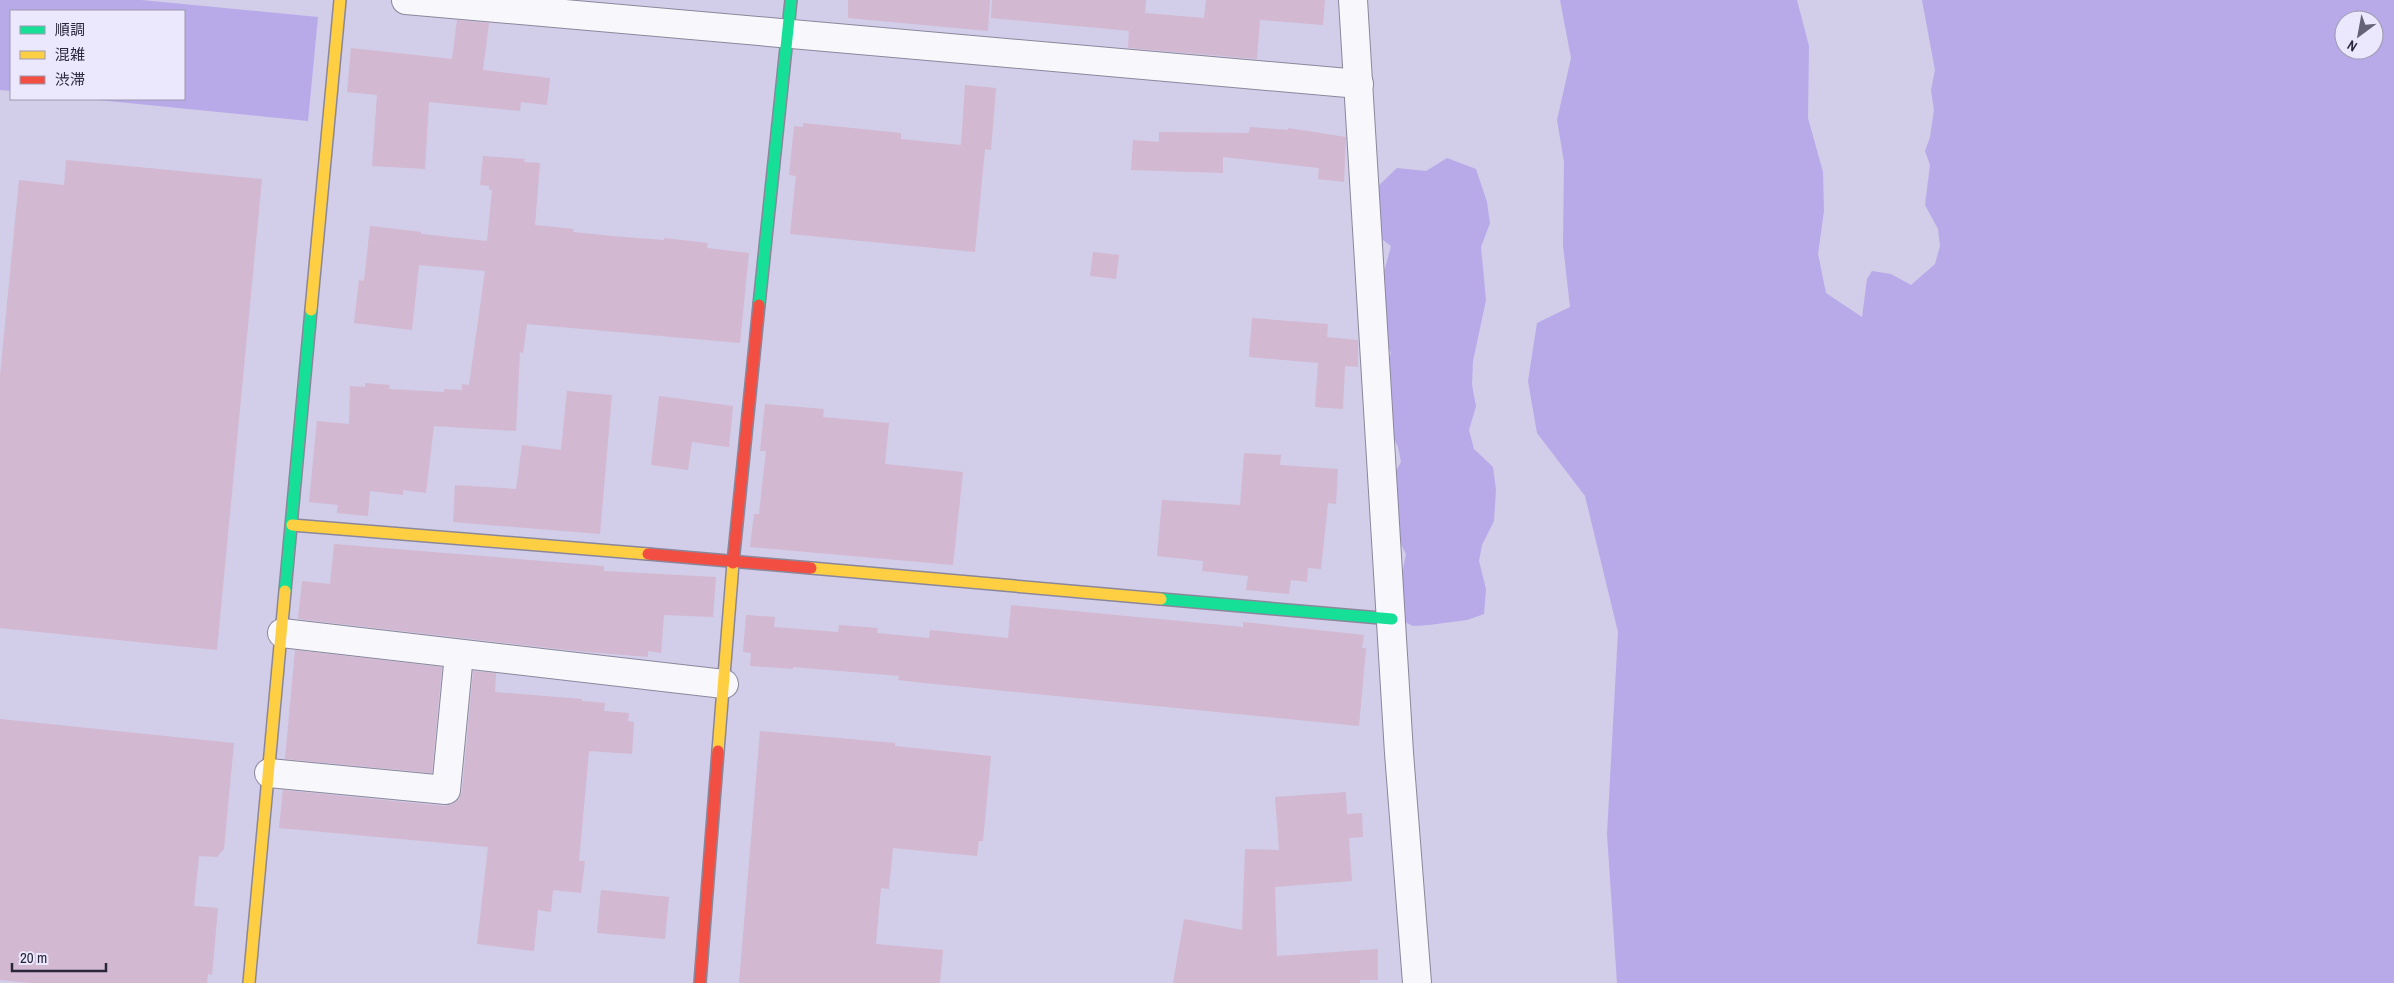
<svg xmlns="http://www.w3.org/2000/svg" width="2394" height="983" font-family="'Archivo Narrow','Noto Sans JP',sans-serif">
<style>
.green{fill:#b8aae8;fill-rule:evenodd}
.building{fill:#d2b8d0}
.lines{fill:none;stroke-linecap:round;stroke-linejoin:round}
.street-casing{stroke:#8b879b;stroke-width:30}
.fast-casing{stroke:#8b879b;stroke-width:14}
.slow-casing{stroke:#8b879b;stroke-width:14}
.jam-casing{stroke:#8b879b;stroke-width:14}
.street{stroke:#f8f8fc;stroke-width:28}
.fast{stroke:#16e098;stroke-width:11}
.slow{stroke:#ffcf43;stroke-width:11}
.jam{stroke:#f24e42;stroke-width:11}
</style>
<rect width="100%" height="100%" fill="#d2cde9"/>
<g class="green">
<path d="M 0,0 L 141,0 L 318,17 L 308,121 L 88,99 L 184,99 L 184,11 L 11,11 L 11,91 L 0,90 Z"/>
<path d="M 1560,0 L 1797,0 L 1809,46 L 1808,118 L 1823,172 L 1824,211 L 1818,254 L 1826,293 L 1862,317 L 1867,279 L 1872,271 L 1891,274 L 1911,285 L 1935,264 L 1940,246 L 1938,229 L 1925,205 L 1930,165 L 1925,151 L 1930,137 L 1934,110 L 1931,90 L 1935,70 L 1922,0 L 2394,0 L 2394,983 L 1617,983 L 1607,834 L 1618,632 L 1585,496 L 1537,433 L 1528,381 L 1537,323 L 1570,307 L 1563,245 L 1564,162 L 1557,120 L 1571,58 ZM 2344,20 L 2374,20 L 2374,50 L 2344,50 Z"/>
<path d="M 1447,158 L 1476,169 L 1487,202 L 1490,223 L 1481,247 L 1486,300 L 1473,361 L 1472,385 L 1476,406 L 1469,430 L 1474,449 L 1493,467 L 1496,490 L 1494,521 L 1482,545 L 1479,561 L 1486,589 L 1484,614 L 1467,620 L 1429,625 L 1413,626 L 1403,621 L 1401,579 L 1406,554 L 1397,536 L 1390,482 L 1401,462 L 1398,447 L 1388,427 L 1384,375 L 1391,353 L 1384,339 L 1380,287 L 1391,246 L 1379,237 L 1373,191 L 1397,168 L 1426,171 Z"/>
</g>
<g class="building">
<path d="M 848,0 L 990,0 L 988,31 L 848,18 Z"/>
<path d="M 992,0 L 1146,0 L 1145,13 L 1204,18 L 1206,0 L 1325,0 L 1323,25 L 1260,20 L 1257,59 L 1128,48 L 1129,31 L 991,18 Z"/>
<path d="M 457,20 L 489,23 L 483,70 L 550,78 L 547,105 L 521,102 L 520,111 L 429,102 L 425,169 L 372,166 L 377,95 L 347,92 L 351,48 L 452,59 Z"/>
<path d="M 965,85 L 996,88 L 991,150 L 985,149 L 975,252 L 790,234 L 796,176 L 789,175 L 794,126 L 803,127 L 803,123 L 901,133 L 901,139 L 961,145 Z"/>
<path d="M 1250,127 L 1288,130 L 1288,128 L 1346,137 L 1344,182 L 1318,179 L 1319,168 L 1223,157 L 1223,173 L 1131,170 L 1133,140 L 1159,142 L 1159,132 L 1249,133 Z"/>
<path d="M 483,156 L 525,159 L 524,162 L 540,163 L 535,225 L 574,229 L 573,232 L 612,236 L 664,240 L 664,238 L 708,243 L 707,248 L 749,253 L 740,343 L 527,324 L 523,353 L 520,352 L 516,431 L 434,426 L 426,493 L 403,490 L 403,495 L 370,491 L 368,516 L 337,513 L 338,505 L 309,502 L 317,421 L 349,424 L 350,386 L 365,387 L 365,383 L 390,385 L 389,389 L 444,392 L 444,389 L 462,390 L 462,384 L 469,385 L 485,271 L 419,265 L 412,330 L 354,323 L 359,280 L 364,281 L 370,226 L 421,232 L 421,234 L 487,241 L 492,190 L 489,190 L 489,186 L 480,185 Z"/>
<path d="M 66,160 L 262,179 L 217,650 L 0,628 L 0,376 L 19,180 L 64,185 Z"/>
<path d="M 1093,252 L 1119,255 L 1116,279 L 1090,276 Z"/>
<path d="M 1252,318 L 1328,324 L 1327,337 L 1358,340 L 1358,367 L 1345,366 L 1343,409 L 1315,407 L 1318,363 L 1249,357 Z"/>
<path d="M 567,391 L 612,395 L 600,534 L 453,522 L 455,485 L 516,489 L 522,445 L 561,450 Z"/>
<path d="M 659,396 L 733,406 L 729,447 L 692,442 L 688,470 L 651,465 Z"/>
<path d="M 765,404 L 824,409 L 823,417 L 889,423 L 885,464 L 963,472 L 953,565 L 750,547 L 754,514 L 759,514 L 766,451 L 760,451 Z"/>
<path d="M 1244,453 L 1281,455 L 1280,465 L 1338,469 L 1336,504 L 1328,503 L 1321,569 L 1308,568 L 1307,582 L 1291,580 L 1289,594 L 1246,590 L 1248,576 L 1202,571 L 1203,561 L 1157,556 L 1162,500 L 1240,505 Z"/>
<path d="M 334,544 L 604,566 L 604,571 L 716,577 L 713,617 L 664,615 L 661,653 L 648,651 L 648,657 L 576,651 L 298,619 L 302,581 L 330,584 Z"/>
<path d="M 1011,605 L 1243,627 L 1243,622 L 1364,635 L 1362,648 L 1366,648 L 1359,726 L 925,683 L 898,680 L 899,676 L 793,667 L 793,669 L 750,666 L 751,653 L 743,652 L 746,615 L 775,617 L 774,627 L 838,632 L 839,625 L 878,628 L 877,633 L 929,638 L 930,630 L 1008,638 Z"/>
<path d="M 295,650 L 442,667 L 432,773 L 285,759 Z"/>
<path d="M 473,671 L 496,673 L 495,692 L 582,699 L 582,701 L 605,703 L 604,711 L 629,713 L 628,721 L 634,722 L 632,754 L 589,751 L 579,861 L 585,861 L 581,893 L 553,890 L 551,912 L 538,910 L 534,951 L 477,944 L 488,847 L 279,828 L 283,790 L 444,806 L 453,804 L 459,799 L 462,791 Z"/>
<path d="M 0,719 L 234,743 L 224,849 L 217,857 L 199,856 L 194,906 L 218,908 L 212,975 L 208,974 L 207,983 L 30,983 L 0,980 Z"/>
<path d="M 760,731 L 895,743 L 895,746 L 991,756 L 983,841 L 979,841 L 977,856 L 893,848 L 889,889 L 881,888 L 876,944 L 943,950 L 940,983 L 739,983 Z"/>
<path d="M 1346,792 L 1347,814 L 1362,813 L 1363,837 L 1349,838 L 1352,881 L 1275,887 L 1277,956 L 1378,949 L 1378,980 L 1360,980 L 1360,983 L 1173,983 L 1184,919 L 1242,930 L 1245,849 L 1279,850 L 1275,797 Z"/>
<path d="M 601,890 L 669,897 L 665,939 L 597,933 Z"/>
</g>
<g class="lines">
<defs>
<g id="street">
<path d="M 406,0 L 1359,84"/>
<path d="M 1353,0 L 1399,753 L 1417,983"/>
<path d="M 282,633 L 724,684"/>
<path d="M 269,773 L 446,790 L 459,654"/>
</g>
<g id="fast">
<path d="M 759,305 L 791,0"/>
<path d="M 285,591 L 311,310"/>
<path d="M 1161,599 L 1392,619"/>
</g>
<g id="slow">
<path d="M 311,310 L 340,0"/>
<path d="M 292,525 L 648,554"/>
<path d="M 811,568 L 1161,599"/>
<path d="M 718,751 L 733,563"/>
<path d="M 249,983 L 285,591"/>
</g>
<g id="jam">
<path d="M 648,554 L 811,568"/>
<path d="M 733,563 L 759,305"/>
<path d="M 700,983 L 718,751"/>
</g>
</defs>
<use href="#street" class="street-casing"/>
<use href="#fast" class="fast-casing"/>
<use href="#slow" class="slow-casing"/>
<use href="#jam" class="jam-casing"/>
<use href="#street" class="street"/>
<use href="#fast" class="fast"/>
<use href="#slow" class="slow"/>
<use href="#jam" class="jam"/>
</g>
<rect x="10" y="10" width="175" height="90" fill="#ebe7fc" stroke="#9e9aae"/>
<rect x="20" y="26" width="25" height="8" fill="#16e098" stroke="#9e9aae"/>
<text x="55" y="35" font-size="15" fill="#2b273a">順調</text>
<rect x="20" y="51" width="25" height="8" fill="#ffcf43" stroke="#9e9aae"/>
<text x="55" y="60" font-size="15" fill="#2b273a">混雑</text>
<rect x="20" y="76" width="25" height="8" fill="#f24e42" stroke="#9e9aae"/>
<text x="55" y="85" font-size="15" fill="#2b273a">渋滞</text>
<g transform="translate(2359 35) rotate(212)"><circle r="24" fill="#ebe7fc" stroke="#9e9aae"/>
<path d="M0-4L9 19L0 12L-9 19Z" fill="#656177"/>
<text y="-8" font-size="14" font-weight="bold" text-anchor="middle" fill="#2b273a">N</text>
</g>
<path d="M12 963v8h94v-8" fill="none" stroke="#2b273a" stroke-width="2.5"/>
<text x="20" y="963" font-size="15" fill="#2b273a" stroke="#ebe7fc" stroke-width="4" paint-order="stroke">20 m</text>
</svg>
